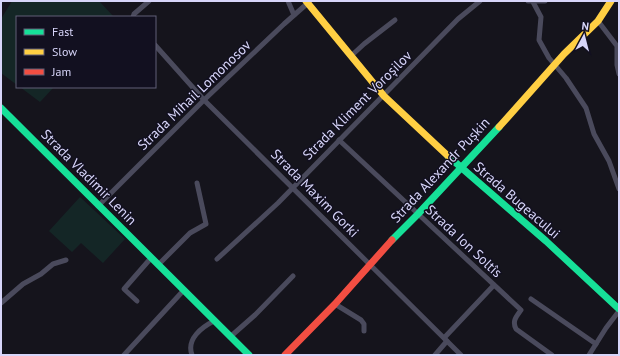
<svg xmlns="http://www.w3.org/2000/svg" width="620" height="356" font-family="'PT Sans',sans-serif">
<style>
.green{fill:#142626}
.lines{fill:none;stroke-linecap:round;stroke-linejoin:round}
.street{stroke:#4a4a5c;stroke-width:5}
.fast{stroke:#16e098;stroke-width:7}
.slow{stroke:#ffcf43;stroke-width:7}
.jam{stroke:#f24e42;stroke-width:7}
.labels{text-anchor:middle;stroke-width:3;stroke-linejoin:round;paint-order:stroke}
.street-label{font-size:14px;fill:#d7d5f9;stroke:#121020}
</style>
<rect width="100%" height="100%" fill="#15141c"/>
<g class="green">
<path d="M 12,1 L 99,1 L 114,17 L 17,17 L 17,85 L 1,73 L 1,19 Z"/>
<path d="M 20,87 L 54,87 L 40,102 Z"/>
<path d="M 80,197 L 125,239 L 103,263 L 81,243 L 72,252 L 49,231 Z"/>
</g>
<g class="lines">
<g class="street">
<path d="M 288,1 L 294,15"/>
<path d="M 528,1 L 545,1"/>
<path d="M 534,1 L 533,2 L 541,17 L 539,40 L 549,58 L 566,78 L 586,108 L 594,134 L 609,161 L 619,189"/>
<path d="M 133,17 L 134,14 L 149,1"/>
<path d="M 598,21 L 617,46 L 617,65 L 619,74"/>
<path d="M 155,45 L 204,100 L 461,355"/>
<path d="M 351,56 L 364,44 L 395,20"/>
<path d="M 339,140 L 521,310 C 516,317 512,321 516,329 L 552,355"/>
<path d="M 98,206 L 204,100 L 284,24 L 309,2"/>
<path d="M 217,259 L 278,203 L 458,19 L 480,1"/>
<path d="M 158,265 L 190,233 L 206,224 L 197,183"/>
<path d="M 531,299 L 596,344"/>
<path d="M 137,301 L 124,289 L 151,258"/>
<path d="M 1,303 L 23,284 L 41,274 L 53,264 L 66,260"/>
<path d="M 335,304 L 361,320 L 364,324 L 364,331"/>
<path d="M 230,337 L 255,315 L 293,276"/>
<path d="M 444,338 L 494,285"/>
<path d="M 124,355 L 183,291"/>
<path d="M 192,355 C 186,339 202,327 214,321"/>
<path d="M 435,355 L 447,341"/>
<path d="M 589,355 L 606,328 L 619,311"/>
</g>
<g class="fast">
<path d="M 1,108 L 249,355"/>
<path d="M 448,156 L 546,241 L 619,309"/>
<path d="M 392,240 L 418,214 L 499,127"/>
</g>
<g class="slow">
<path d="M 306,1 L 384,96 L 448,156"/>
<path d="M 499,127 L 564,54 L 598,21 L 611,1"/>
</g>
<path class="jam" d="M 285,355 L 335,304 L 392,240"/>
</g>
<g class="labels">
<g class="street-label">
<text transform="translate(194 95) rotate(-44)" y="5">Strada Mihail Lomonosov</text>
<text transform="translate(357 105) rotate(-45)" y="5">Strada Kliment Voroșilov</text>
<text transform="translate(440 170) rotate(-47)" y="5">Strada Alexandr Pușkin</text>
<text transform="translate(89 177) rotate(45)" y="5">Strada Vladimir Lenin</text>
<text transform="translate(315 193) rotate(45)" y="5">Strada Maxim Gorki</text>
<text transform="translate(517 200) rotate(41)" y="5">Strada Bugeacului</text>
<text transform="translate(464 241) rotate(43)" y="5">Strada Ion Soltîs</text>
</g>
</g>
<rect width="620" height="356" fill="none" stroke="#d7d5f9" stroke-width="4"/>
<rect x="16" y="16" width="140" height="72" fill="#121020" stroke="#615f77"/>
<rect x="24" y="29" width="20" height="6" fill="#16e098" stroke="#615f77"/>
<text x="52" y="36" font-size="12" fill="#d7d5f9">Fast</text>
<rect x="24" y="49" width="20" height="6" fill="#ffcf43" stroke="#615f77"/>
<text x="52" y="56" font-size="12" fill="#d7d5f9">Slow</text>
<rect x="24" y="69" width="20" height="6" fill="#f24e42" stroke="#615f77"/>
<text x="52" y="76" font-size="12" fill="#d7d5f9">Jam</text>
<g transform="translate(584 36) rotate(7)" stroke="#121020" stroke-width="3" paint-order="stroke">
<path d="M0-3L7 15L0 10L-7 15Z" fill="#d7d5f9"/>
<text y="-6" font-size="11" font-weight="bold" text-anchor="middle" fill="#d7d5f9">N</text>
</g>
</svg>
